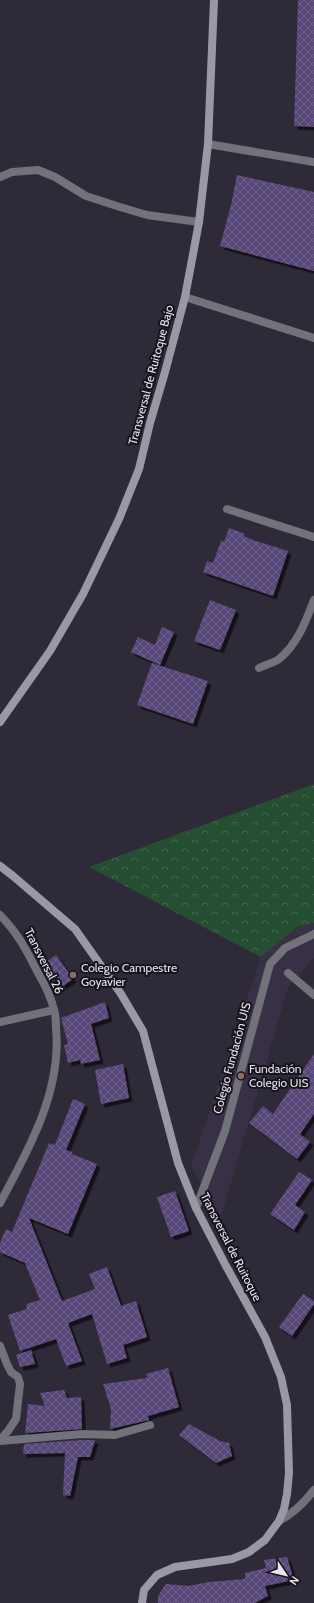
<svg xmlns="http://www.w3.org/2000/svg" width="314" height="1603" font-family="Cabin,sans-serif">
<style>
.built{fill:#383145}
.forest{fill:url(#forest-crowns)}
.building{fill:url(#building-cross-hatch);filter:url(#shadow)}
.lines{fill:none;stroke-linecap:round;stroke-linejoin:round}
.lane{stroke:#72727a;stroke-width:8}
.street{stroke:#72727a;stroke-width:8}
.secondary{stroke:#9999a5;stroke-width:8}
.education-dot{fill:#8d6e63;stroke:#16141a;stroke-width:1.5}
.labels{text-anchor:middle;stroke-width:4;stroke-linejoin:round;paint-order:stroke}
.street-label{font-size:12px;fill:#e6e4ed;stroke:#16141a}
.poi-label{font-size:12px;fill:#e6e4ed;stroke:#16141a;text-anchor:start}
</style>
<defs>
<pattern id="forest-crowns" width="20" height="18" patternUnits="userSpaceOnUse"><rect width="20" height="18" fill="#254e33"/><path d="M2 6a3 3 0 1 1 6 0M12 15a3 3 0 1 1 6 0" fill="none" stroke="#456751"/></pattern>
<pattern id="building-cross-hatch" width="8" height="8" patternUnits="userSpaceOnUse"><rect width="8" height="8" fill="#584779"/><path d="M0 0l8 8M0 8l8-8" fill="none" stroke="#70618c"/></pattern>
<filter id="shadow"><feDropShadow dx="3.5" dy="3.5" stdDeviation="0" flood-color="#0009"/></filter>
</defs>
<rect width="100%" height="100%" fill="#2f2a38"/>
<path class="built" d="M 314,923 L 314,958 L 288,987 L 221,1217 L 191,1166 L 261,957 L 297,927 Z"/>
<path class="forest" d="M 314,784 L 314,923 L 297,927 L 261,957 L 89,867 Z"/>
<g class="building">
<path d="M 298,0 L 314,0 L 314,127 L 294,126 Z"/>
<path d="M 237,175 L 314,192 L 314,271 L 220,246 L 231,205 Z"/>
<path d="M 229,528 L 245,534 L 244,536 L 253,540 L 288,551 L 273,596 L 203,572 L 207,561 L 213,563 L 221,541 L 224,542 Z"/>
<path d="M 210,600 L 236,610 L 220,650 L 194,641 Z"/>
<path d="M 162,627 L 174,632 L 160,665 L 131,652 L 138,637 L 155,645 Z"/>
<path d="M 152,663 L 208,681 L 193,724 L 137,705 Z"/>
<path d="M 56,955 L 73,979 L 63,986 L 46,962 Z"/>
<path d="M 105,1002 L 109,1018 L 91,1024 L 100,1060 L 81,1064 L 80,1060 L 68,1063 L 64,1045 L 68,1044 L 61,1018 Z"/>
<path d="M 314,1054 L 314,1114 L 300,1134 L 310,1142 L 297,1159 L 249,1123 L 263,1106 L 273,1114 Z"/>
<path d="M 123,1064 L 129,1098 L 101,1104 L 95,1070 Z"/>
<path d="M 73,1099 L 85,1104 L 66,1150 L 72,1152 L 72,1154 L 97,1164 L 68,1234 L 29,1218 L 62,1301 L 95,1289 L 89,1274 L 107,1267 L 121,1306 L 136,1301 L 147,1337 L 123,1345 L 127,1358 L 107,1364 L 92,1314 L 68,1323 L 82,1361 L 66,1366 L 56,1339 L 20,1351 L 8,1315 L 27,1309 L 26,1304 L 40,1300 L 25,1263 L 0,1252 L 0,1243 L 6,1229 L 12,1232 L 49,1143 L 55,1145 Z"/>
<path d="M 299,1172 L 312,1180 L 295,1205 L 305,1212 L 294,1230 L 270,1214 Z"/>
<path d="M 175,1191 L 189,1231 L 171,1237 L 157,1197 Z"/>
<path d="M 303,1294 L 314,1301 L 314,1304 L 292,1336 L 279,1327 Z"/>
<path d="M 31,1350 L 35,1364 L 20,1367 L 16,1355 Z"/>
<path d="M 168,1368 L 179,1407 L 148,1416 L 149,1420 L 110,1429 L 111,1409 L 103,1384 L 147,1378 L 146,1374 Z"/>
<path d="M 64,1390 L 67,1398 L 81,1397 L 82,1429 L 25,1433 L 28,1404 L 45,1406 L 40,1393 Z"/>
<path d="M 189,1424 L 220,1441 L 229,1443 L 232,1456 L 216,1463 L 179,1435 Z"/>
<path d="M 82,1440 L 95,1440 L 90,1457 L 78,1457 L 70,1496 L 63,1495 L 65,1453 L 23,1454 L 24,1444 Z"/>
<path d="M 287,1557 L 294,1580 L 265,1586 L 268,1596 L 255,1603 L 158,1603 L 158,1596 L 166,1584 L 188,1586 L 209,1582 L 245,1579 L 245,1573 L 266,1568 L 264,1560 Z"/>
</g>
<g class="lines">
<g class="lane">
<path d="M 227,509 L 314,537"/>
<path d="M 288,973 L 314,995"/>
<path d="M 196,1208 L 225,1131 L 270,964 L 285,948 L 314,934"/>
<path d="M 0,1441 L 82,1434 L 115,1435 L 150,1425"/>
<path d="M 279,1521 C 294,1513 304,1503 314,1490"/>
</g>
<g class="street">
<path d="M 208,144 L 314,162"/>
<path d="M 0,177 L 12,172 L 38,170 L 55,177 L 86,196 L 120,207 L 147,215 L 199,222"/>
<path d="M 185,297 L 314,338"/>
<path d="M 259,668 C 265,665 273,663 279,659 C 297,645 306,621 314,600"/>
<path d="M 0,915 C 17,932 26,949 37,971 C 44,983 51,996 54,1010 C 56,1015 56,1022 56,1028 C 62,1091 29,1149 0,1203"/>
<path d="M 0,1022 L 54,1010"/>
<path d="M 0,1346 L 7,1364 L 11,1372 L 18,1377 L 20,1384 L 16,1419 L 8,1431 L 0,1440"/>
</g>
<g class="secondary">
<path d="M 0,722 L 50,651 L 83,594 L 119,519 L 139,469 L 150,423 L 165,372 L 185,297 L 199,222 L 208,144 L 214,0"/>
<path d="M 0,866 L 13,876 L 75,929 L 121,994 L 143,1031 L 178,1163 L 196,1208 L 226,1266 L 265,1337 L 281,1377 L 287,1405 L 289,1473 L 287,1494 L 284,1509 L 279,1521 L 265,1540 L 249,1552 L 232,1559 L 175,1567 L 157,1575 L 144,1590 L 142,1603"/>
</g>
</g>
<g class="education-dot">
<circle cx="73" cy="975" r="4"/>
<circle cx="241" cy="1076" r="4"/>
</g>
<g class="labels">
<g class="street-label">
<text transform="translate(151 375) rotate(-75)" y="4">Transversal de Ruitoque Bajo</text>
<text transform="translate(44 961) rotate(63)" y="4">Transversal 26</text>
<text transform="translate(232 1058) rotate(-75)" y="4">Colegio Fundación UIS</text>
<text transform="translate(231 1247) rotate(63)" y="4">Transversal de Ruitoque</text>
</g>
<g class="poi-label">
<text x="81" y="972">Colegio Campestre<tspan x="81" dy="14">Goyavier</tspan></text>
<text x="249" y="1073">Fundación<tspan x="249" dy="14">Colegio UIS</tspan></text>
</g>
</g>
<g transform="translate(286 1575) rotate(125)" stroke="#16141a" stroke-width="3" paint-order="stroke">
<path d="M0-3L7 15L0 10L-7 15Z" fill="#e6e4ed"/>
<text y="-6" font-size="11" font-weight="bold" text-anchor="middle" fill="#e6e4ed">N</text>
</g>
</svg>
